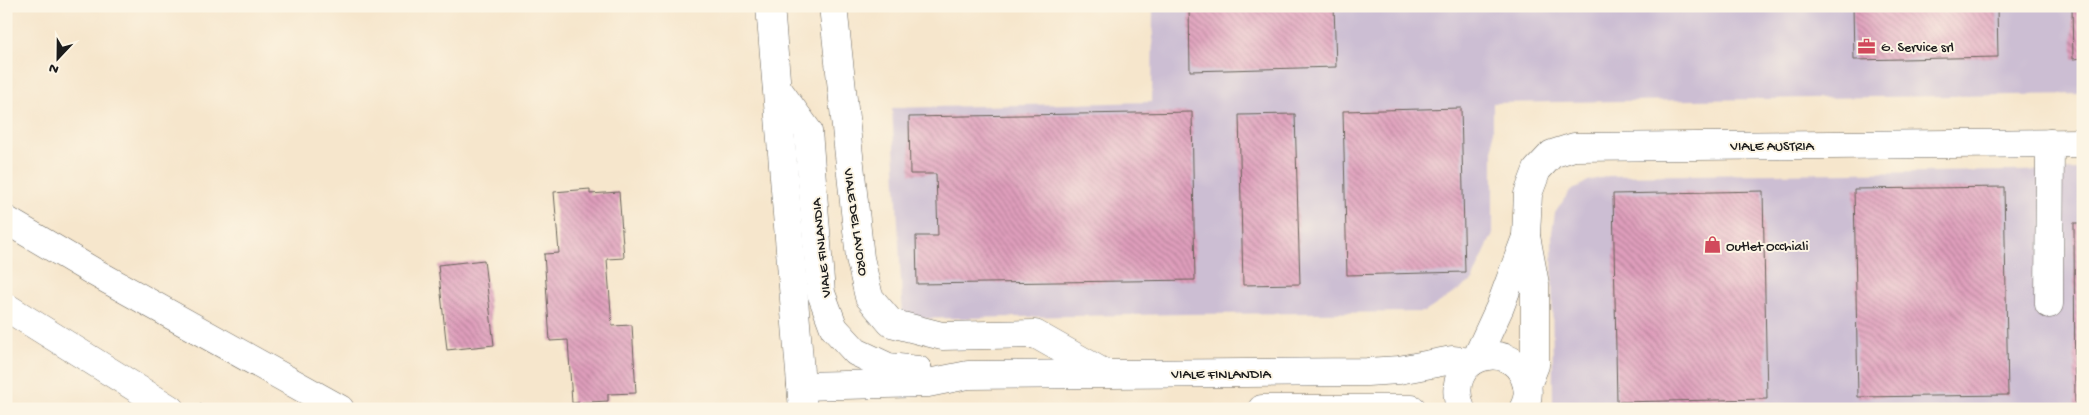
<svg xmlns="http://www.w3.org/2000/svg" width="2089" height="415" font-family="'Gochi Hand',sans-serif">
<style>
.industrial{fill:#ccbed3}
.building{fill:url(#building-back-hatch)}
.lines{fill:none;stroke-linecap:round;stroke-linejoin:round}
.minor-casing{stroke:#68635a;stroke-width:29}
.path{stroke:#68635a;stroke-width:3;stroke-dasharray:1 4;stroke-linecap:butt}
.minor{stroke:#fff;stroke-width:28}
.labels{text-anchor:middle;stroke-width:4;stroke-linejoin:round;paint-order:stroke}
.poi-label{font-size:14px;fill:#1c1c1c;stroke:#fcf5e5;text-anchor:start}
.street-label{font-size:14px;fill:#1c1c1c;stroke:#fcf5e5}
</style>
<defs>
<pattern id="building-back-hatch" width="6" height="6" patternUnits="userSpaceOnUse" patternTransform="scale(1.25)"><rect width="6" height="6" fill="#df9ebc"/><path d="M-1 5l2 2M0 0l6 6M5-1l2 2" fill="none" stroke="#b48098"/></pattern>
</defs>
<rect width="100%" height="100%" fill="#fcf5e5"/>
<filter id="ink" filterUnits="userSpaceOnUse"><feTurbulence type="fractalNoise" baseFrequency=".02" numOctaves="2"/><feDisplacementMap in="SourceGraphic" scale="10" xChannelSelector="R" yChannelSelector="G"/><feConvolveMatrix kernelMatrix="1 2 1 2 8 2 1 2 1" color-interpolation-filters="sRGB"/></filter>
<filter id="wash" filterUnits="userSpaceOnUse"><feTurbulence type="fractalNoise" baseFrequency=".0096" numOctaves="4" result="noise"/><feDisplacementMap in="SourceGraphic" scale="20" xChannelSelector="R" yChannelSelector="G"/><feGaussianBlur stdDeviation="1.12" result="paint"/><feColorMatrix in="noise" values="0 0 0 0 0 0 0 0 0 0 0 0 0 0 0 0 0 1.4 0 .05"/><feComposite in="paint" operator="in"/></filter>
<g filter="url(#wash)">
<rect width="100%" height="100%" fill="#f6e6cc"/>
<g class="industrial">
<path d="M 1153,6 L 2083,6 L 2083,94 L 1493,103 L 1493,233 L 1472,281 L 1425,312 L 1185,314 L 903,319 L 892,108 L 1152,102 Z"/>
<path d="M 2083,170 L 2083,409 L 1553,409 L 1552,232 L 1555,213 L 1569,192 L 1588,181 L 1608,176 Z"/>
</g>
<g id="blocks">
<g class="building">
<path d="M 1189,6 L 1334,6 L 1336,67 L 1190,71 Z"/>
<path d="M 1853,6 L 1997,6 L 1998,57 L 1854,60 Z"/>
<path d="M 2072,6 L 2083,6 L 2083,58 L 2073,59 Z"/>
<path d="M 1461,108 L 1465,272 L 1347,275 L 1343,111 Z"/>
<path d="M 1192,112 L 1195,280 L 917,284 L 916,236 L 938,236 L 936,174 L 910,174 L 909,117 Z"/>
<path d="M 1295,114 L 1300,284 L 1243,285 L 1239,115 Z"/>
<path d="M 2004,187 L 2008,395 L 1858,397 L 1854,189 Z"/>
<path d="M 590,189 L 590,194 L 619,192 L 624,258 L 607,259 L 612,326 L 632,325 L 636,393 L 608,394 L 608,401 L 572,403 L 568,340 L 550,341 L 544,254 L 559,253 L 554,192 Z"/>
<path d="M 1763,191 L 1767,399 L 1617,402 L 1613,194 Z"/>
<path d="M 2074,223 L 2083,223 L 2083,409 L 2075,409 Z"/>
<path d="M 484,260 L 494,345 L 447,350 L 438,265 Z"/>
</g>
</g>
</g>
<g filter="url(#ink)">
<use href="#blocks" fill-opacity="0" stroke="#68635a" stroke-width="1"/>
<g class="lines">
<defs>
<g id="minor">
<path d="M 770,6 L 803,409"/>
<path d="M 833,6 L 860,258 L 869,297 L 891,323 L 942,336 L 1035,334 L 1104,373"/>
<path d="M 777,88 L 808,131 L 821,293 L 834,328 L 856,352 L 888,367 L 918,370"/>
<path d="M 6,220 L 94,272 L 340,409"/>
<path d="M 2049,304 L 2050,143"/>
<path d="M 6,307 L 170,409"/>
<path d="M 1476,359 L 1500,307 L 1526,237"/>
<path d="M 1527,385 L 1535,365 L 1535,284 L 1526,236 L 1528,194 L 1537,170 L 1552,154 L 1574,147 L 2083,143"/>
<path d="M 801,386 L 928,383 L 968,375 L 1367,372 L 1399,370 L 1452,360 L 1472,362"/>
<path d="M 1262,409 L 1412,409"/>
<path d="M 1461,409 C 1441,356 1510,336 1525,379 C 1529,389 1529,399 1523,409"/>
</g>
</defs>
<use href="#minor" class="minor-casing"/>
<path class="path" d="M 200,405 L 207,409"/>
<use href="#minor" class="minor"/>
</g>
</g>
<defs>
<symbol id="office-bare" viewBox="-9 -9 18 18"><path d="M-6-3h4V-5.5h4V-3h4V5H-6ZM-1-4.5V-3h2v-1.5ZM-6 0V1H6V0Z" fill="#d1495b" stroke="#fcf5e5" stroke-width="2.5" paint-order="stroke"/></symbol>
<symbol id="shop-bare" viewBox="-9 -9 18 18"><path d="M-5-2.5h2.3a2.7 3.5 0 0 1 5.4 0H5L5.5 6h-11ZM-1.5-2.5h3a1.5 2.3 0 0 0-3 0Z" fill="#d1495b" stroke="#fcf5e5" stroke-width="2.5" paint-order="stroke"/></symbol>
</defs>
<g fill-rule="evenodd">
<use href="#office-bare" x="1854" y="34" width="25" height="25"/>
<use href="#shop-bare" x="1700" y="232" width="25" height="25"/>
</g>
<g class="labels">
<g class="poi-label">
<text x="1881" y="51">G. Service srl</text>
<text x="1726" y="250">Outlet Occhiali</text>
</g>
<g class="street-label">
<text x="1772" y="150">VIALE AUSTRIA</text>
<text transform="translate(857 222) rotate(82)" y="5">VIALE DEL LAVORO</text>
<text transform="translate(820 248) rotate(-96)" y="5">VIALE FINLANDIA</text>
<text x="1221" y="378">VIALE FINLANDIA</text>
</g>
</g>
<rect width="2089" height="415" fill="none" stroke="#fcf5e5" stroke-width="25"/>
<g transform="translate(58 58) rotate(202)" stroke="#fcf5e5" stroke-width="4" paint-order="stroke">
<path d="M0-4L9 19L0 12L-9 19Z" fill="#1c1c1c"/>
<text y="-8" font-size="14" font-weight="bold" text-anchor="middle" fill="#1c1c1c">N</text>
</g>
</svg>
